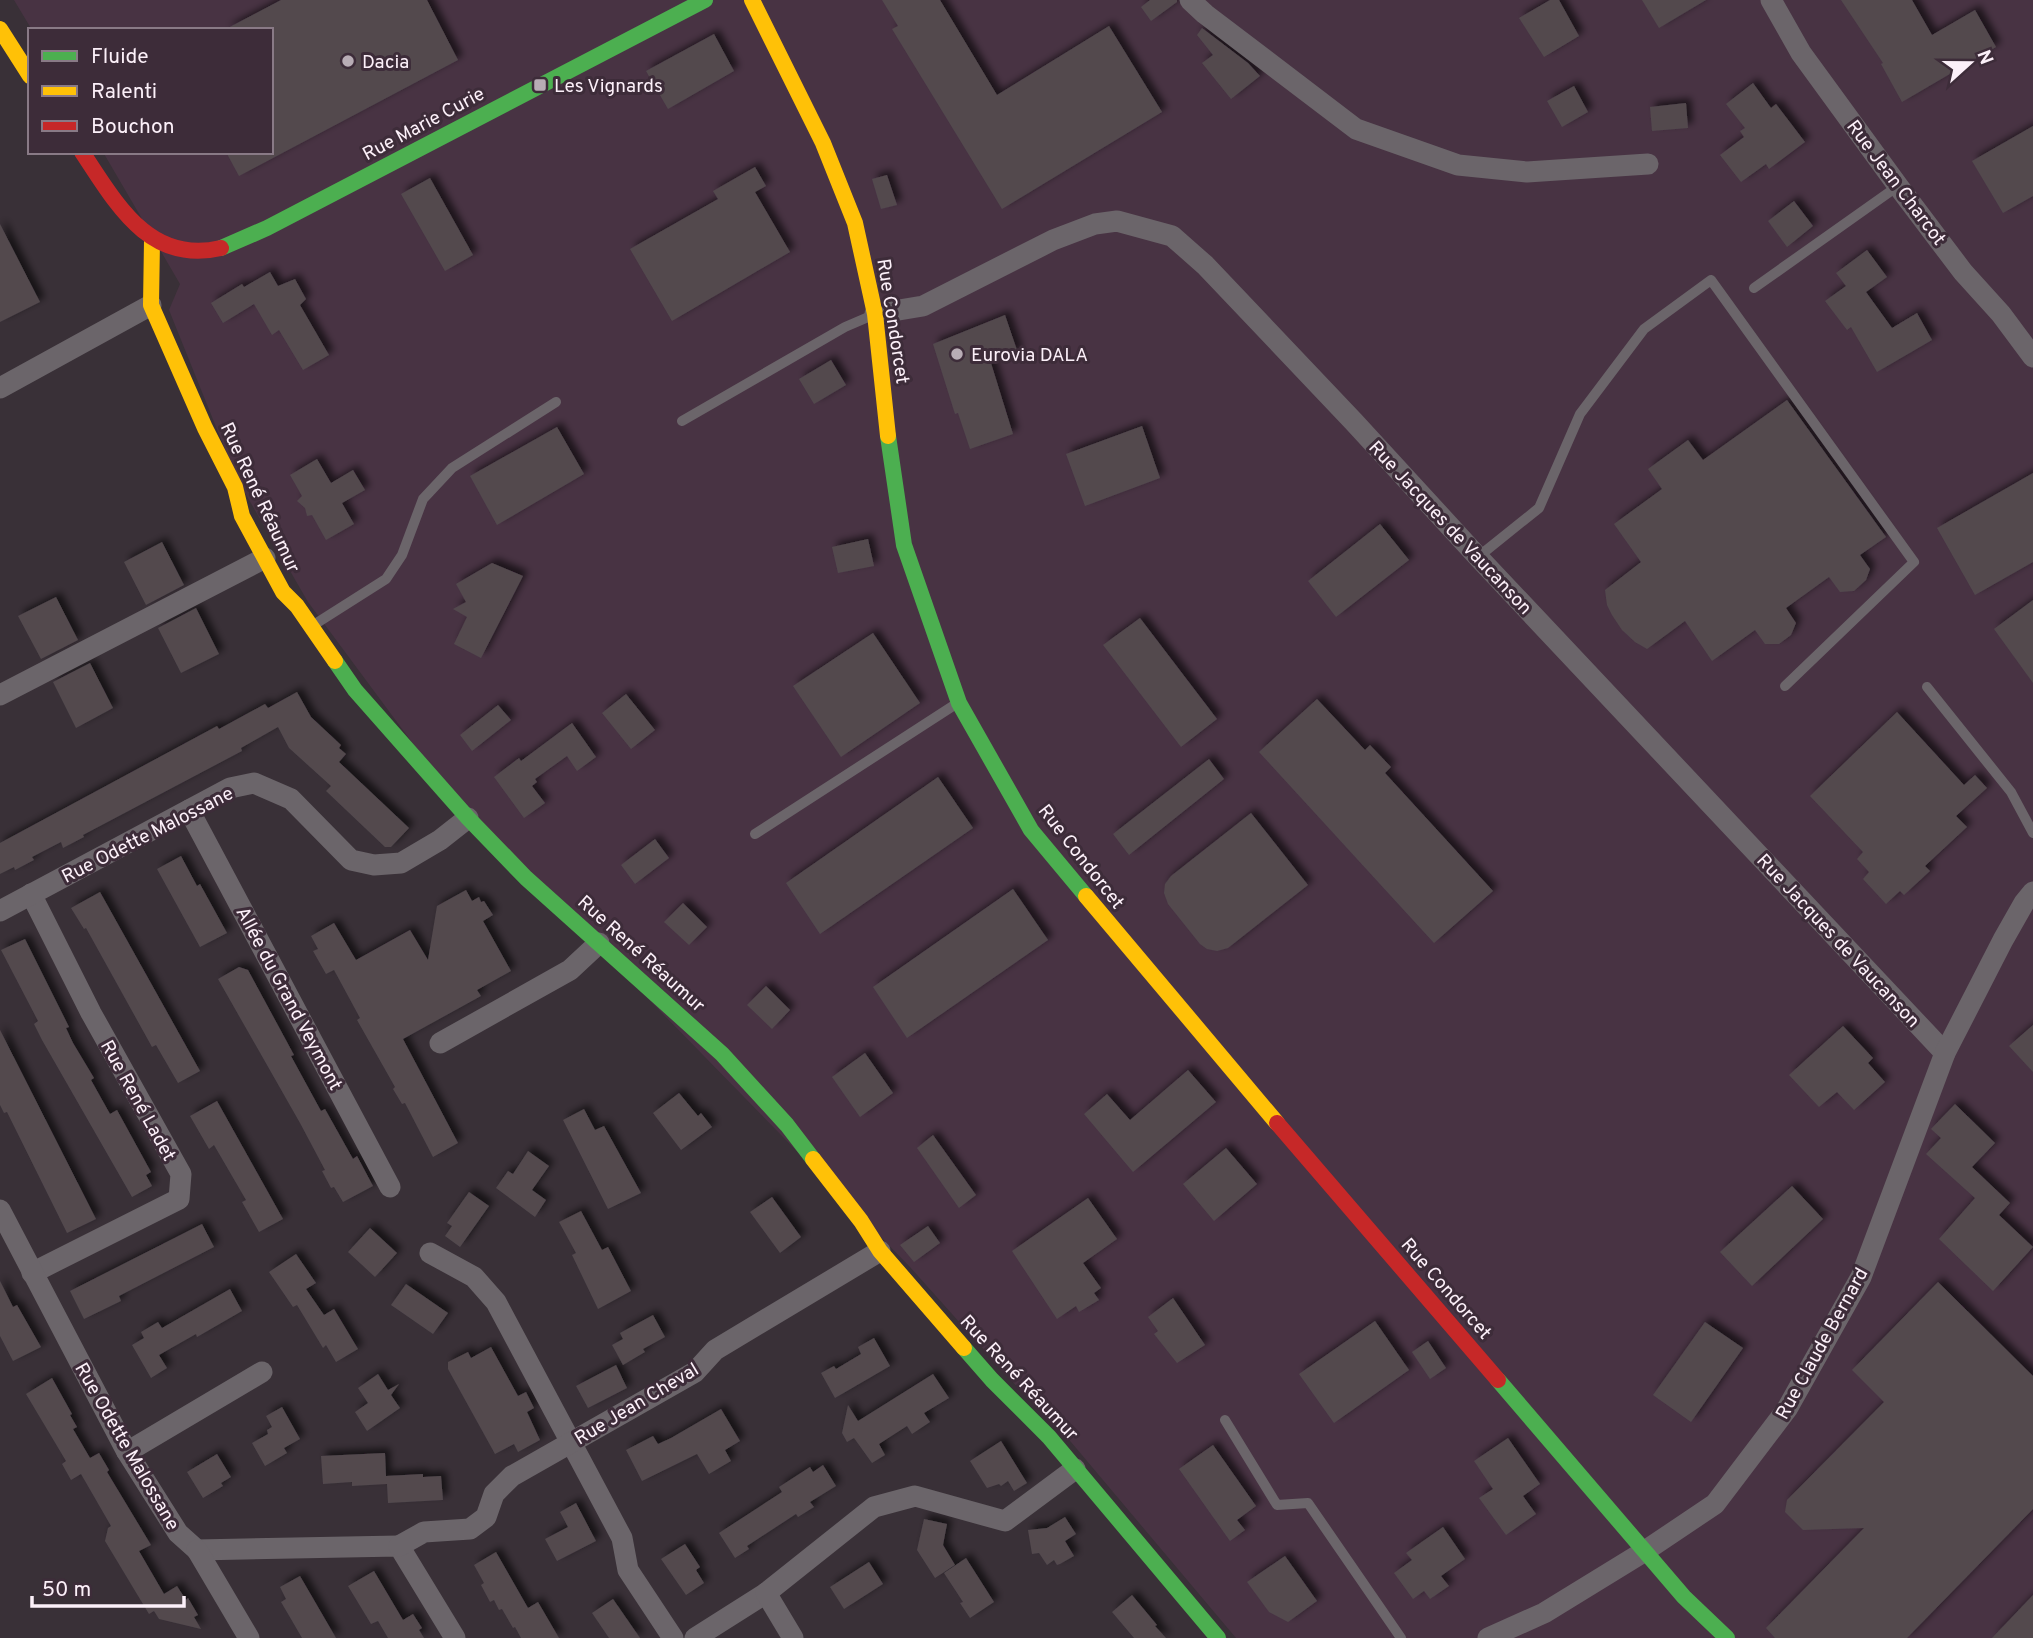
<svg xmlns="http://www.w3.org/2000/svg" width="2033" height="1638" font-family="Overpass,sans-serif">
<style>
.built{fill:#483343}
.building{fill:#52494e;filter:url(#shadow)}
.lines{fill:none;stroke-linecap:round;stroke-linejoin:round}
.lane{stroke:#6b656a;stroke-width:10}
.street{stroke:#6b656a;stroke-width:21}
.fast{stroke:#4caf50;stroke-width:16}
.slow{stroke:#ffc107;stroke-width:16}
.jam{stroke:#c62828;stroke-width:16}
.poi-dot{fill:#b8adb5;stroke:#3d2c39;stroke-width:2.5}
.labels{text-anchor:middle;stroke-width:6;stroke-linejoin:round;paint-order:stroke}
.poi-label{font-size:19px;fill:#fcf0f9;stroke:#3d2c39;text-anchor:start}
.street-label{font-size:19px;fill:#fcf0f9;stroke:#3d2c39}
</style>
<defs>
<filter id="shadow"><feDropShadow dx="5" dy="-5" stdDeviation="3.5" flood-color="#0009"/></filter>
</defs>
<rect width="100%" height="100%" fill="#393037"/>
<path class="built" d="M 14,0 L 2033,0 L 2033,1638 L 1236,1638 L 1071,1442 L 1021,1391 L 910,1267 L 457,803 L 308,602 L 237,479 L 169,310 L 180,284 L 103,152 L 271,152 L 271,30 L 32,30 Z"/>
<g class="building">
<path d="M 281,0 L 427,0 L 458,60 L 239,176 L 226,152 L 271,152 L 271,30 L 224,30 Z"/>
<path d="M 882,0 L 940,0 L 997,95 L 1109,26 L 1162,112 L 1002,209 L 892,29 L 898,26 Z"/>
<path d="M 1150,0 L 1177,0 L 1177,2 L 1151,21 L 1141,7 Z"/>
<path d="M 1550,0 L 1559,0 L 1579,36 L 1544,57 L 1519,18 Z"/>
<path d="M 1642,0 L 1706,0 L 1659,28 Z"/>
<path d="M 1841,0 L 1912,0 L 1932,35 L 1975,10 L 1996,47 L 1902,102 L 1881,64 L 1883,63 Z"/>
<path d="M 1202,28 L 1248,63 L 1260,76 L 1231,99 L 1202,63 L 1213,55 L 1197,35 Z"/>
<path d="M 714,34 L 734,71 L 668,109 L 646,71 Z"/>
<path d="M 1753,83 L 1771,108 L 1776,104 L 1805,142 L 1769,169 L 1766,164 L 1741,182 L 1720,155 L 1744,137 L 1740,131 L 1745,128 L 1726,104 Z"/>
<path d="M 1574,86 L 1588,112 L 1562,127 L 1547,101 Z"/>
<path d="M 1686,103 L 1688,128 L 1652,131 L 1650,107 Z"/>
<path d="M 2033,126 L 2033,196 L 2003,213 L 1972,161 Z"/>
<path d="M 755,167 L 766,186 L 755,192 L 790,252 L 672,321 L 630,249 L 718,199 L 713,191 Z"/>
<path d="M 887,175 L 897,205 L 881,209 L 872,179 Z"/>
<path d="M 430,178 L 473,255 L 445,271 L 401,194 Z"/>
<path d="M 1794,201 L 1813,226 L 1787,247 L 1768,221 Z"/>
<path d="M 0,224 L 40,302 L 0,322 Z"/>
<path d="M 1867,250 L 1887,277 L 1866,292 L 1892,328 L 1917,313 L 1932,340 L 1877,372 L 1851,327 L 1847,330 L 1825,301 L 1846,286 L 1836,273 Z"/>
<path d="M 270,272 L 278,286 L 295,279 L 306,299 L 300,305 L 329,355 L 303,370 L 279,330 L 272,335 L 254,304 L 223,323 L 211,303 L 242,284 L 244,287 Z"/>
<path d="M 1005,315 L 1018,353 L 991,363 L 1013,434 L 970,449 L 958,413 L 955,414 L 933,344 Z"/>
<path d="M 831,360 L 846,385 L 814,404 L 799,379 Z"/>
<path d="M 1787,400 L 1886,537 L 1860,555 L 1870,569 L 1866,580 L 1854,591 L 1840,592 L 1829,577 L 1786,608 L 1796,623 L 1791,635 L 1779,644 L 1765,644 L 1755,630 L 1712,661 L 1685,621 L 1647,649 L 1635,642 L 1622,630 L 1612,615 L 1607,605 L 1605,590 L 1641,562 L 1614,524 L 1662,489 L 1648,469 L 1688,440 L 1703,460 Z"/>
<path d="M 1142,426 L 1160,478 L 1085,506 L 1066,454 Z"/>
<path d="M 557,427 L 584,474 L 497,525 L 470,476 Z"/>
<path d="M 317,459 L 331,483 L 353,470 L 365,490 L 342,503 L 354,524 L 326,540 L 312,515 L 307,516 L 305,508 L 297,501 L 302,496 L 290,475 Z"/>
<path d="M 2033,473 L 2033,562 L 1975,595 L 1937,528 Z"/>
<path d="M 1380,524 L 1409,560 L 1336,617 L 1308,581 Z"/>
<path d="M 868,539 L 874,566 L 838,573 L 832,547 Z"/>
<path d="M 162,542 L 184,585 L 146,605 L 124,562 Z"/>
<path d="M 492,563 L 523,576 L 481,658 L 454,644 L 467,617 L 453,609 L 466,602 L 456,584 Z"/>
<path d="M 56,597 L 78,640 L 41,659 L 18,616 Z"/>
<path d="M 2033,600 L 2033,683 L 1994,629 Z"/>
<path d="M 196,608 L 219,654 L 181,673 L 158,628 Z"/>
<path d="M 1140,618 L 1217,719 L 1181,747 L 1103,645 Z"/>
<path d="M 873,633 L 920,703 L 841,757 L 793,686 Z"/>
<path d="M 90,663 L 113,708 L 76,728 L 53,682 Z"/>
<path d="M 297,692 L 311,717 L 341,745 L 339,748 L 346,754 L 339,762 L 409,828 L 391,847 L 385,847 L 326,791 L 331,786 L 289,748 L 278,727 L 241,748 L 242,751 L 83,835 L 84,837 L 63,848 L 61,842 L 32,857 L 34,860 L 15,870 L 14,867 L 0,874 L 0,843 L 217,726 L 219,729 L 265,704 L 268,708 Z"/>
<path d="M 626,694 L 655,730 L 631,749 L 602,713 Z"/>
<path d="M 1317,699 L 1365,750 L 1370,745 L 1391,767 L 1385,773 L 1493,891 L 1434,943 L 1259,752 Z"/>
<path d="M 498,705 L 511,720 L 472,751 L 460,735 Z"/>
<path d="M 1897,712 L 1964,785 L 1975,775 L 1987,788 L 1956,816 L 1967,827 L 1925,866 L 1930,871 L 1904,895 L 1900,891 L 1886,904 L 1863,879 L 1869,872 L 1857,859 L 1863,852 L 1810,796 Z"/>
<path d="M 572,723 L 596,757 L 577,771 L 567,756 L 535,779 L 537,782 L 532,786 L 545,803 L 524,818 L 494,777 L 519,758 L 521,761 Z"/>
<path d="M 1209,759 L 1224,779 L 1129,855 L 1113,834 Z"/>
<path d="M 938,777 L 973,828 L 820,934 L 786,883 Z"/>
<path d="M 1251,813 L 1308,885 L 1228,948 L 1217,951 L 1207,949 L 1200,944 L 1168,904 L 1164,893 L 1165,884 L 1171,876 Z"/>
<path d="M 655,839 L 669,858 L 635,884 L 621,865 Z"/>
<path d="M 181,856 L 197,886 L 200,884 L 227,933 L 200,947 L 157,869 Z"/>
<path d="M 1013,889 L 1048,940 L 907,1038 L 873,987 Z"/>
<path d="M 466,890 L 472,901 L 479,897 L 481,902 L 484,901 L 493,915 L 483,921 L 511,971 L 477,990 L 481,996 L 403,1039 L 458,1143 L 433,1157 L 405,1103 L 402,1104 L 393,1089 L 395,1087 L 357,1020 L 360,1018 L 334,970 L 326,974 L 313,951 L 318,949 L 311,936 L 334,923 L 356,960 L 410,930 L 428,960 L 437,906 Z"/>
<path d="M 100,892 L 200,1071 L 178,1083 L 156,1045 L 152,1047 L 86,928 L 84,929 L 71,908 Z"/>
<path d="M 683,903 L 707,927 L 689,945 L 664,922 Z"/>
<path d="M 25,939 L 69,1027 L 66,1028 L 73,1043 L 94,1078 L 91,1080 L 110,1114 L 117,1110 L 151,1172 L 146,1175 L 152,1186 L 132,1197 L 42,1040 L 34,1024 L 38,1021 L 1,950 Z"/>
<path d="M 239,967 L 248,970 L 294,1055 L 291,1056 L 321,1111 L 325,1109 L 353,1159 L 357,1156 L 373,1186 L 343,1202 L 334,1187 L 331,1188 L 322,1171 L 325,1170 L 300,1123 L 218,979 Z"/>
<path d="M 766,986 L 790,1010 L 772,1029 L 747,1005 Z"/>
<path d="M 2033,1025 L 2033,1072 L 2009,1046 Z"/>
<path d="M 1843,1026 L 1873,1058 L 1868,1063 L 1885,1082 L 1854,1110 L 1837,1092 L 1819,1107 L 1789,1075 Z"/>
<path d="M 0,1030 L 96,1219 L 67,1233 L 7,1112 L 4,1113 L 0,1105 Z"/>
<path d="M 865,1053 L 893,1093 L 860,1117 L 832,1077 Z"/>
<path d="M 1188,1070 L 1216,1102 L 1133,1172 L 1084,1114 L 1107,1094 L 1130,1120 Z"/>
<path d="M 679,1093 L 698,1116 L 701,1113 L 712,1127 L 681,1150 L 653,1113 Z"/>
<path d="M 217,1101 L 283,1219 L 259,1232 L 242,1202 L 246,1200 L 214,1145 L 209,1149 L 190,1116 Z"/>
<path d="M 1955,1104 L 1995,1143 L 1972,1167 L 2010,1203 L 1999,1215 L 2033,1247 L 1993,1291 L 1939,1239 L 1975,1198 L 1926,1154 L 1941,1138 L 1931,1129 Z"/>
<path d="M 584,1109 L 595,1130 L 604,1126 L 641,1193 L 608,1209 L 563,1120 Z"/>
<path d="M 933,1135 L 976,1195 L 959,1208 L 917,1148 Z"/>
<path d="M 1226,1148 L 1257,1184 L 1214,1221 L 1183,1184 Z"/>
<path d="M 528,1151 L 549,1166 L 532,1190 L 546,1200 L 535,1217 L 496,1188 L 508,1171 L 513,1174 Z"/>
<path d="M 1792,1186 L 1823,1219 L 1752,1286 L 1720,1252 Z"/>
<path d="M 469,1192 L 489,1206 L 460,1247 L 445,1236 L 452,1226 L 447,1223 Z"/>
<path d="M 772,1197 L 801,1237 L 780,1253 L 750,1212 Z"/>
<path d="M 1088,1198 L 1117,1239 L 1083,1263 L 1101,1288 L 1094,1293 L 1099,1300 L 1079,1312 L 1076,1306 L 1057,1319 L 1012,1251 Z"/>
<path d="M 581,1211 L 602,1250 L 608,1247 L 631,1291 L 598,1309 L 572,1255 L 576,1253 L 559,1222 Z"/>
<path d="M 202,1224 L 214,1247 L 119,1296 L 121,1301 L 84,1319 L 70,1291 Z"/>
<path d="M 928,1226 L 940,1243 L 914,1262 L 900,1245 Z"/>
<path d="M 370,1228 L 397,1253 L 375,1277 L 348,1252 Z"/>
<path d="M 296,1254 L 316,1283 L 306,1289 L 324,1315 L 334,1309 L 358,1349 L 336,1362 L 326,1345 L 323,1348 L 297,1305 L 293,1307 L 269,1272 Z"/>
<path d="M 0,1281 L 13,1307 L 17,1305 L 41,1347 L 13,1361 L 0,1336 Z"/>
<path d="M 1938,1282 L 2033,1376 L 2033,1509 L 1907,1638 L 1775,1638 L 1766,1628 L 1864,1528 L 1803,1530 L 1785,1512 L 1787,1500 L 1884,1402 L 1852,1370 Z"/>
<path d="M 406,1284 L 448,1313 L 433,1334 L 391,1305 Z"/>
<path d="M 230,1289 L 242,1311 L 197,1337 L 196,1334 L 159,1355 L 167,1368 L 151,1378 L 132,1345 L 144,1338 L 141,1332 L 158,1322 L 162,1328 Z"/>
<path d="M 1173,1298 L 1205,1345 L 1177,1363 L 1154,1334 L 1158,1331 L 1148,1317 Z"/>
<path d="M 653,1315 L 665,1337 L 643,1349 L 645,1352 L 623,1365 L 612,1345 L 623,1339 L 620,1333 Z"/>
<path d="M 1375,1321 L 1409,1370 L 1334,1423 L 1299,1374 Z"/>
<path d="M 1705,1322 L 1743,1348 L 1691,1422 L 1653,1395 Z"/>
<path d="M 874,1338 L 890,1366 L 835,1398 L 821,1373 L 834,1366 L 836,1369 L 861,1354 L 858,1347 Z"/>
<path d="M 1428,1341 L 1446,1368 L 1430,1379 L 1412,1352 Z"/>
<path d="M 491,1347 L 518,1396 L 526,1392 L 534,1408 L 527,1412 L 540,1440 L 518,1452 L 514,1444 L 495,1454 L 448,1369 L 448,1362 L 468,1352 L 471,1358 Z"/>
<path d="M 616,1365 L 627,1388 L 588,1408 L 576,1386 Z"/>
<path d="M 378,1374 L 388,1390 L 399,1384 L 391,1395 L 400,1408 L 367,1431 L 355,1412 L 368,1403 L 358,1388 Z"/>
<path d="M 933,1374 L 949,1398 L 924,1413 L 930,1422 L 912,1434 L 907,1426 L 879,1444 L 885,1455 L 872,1463 L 854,1438 L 847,1442 L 842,1433 L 848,1405 L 858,1421 Z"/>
<path d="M 52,1378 L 72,1414 L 70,1415 L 77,1427 L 73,1429 L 90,1458 L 99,1453 L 109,1470 L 107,1472 L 151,1545 L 139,1551 L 164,1594 L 177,1586 L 186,1600 L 188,1598 L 198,1615 L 194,1617 L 201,1629 L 159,1619 L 154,1611 L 149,1614 L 105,1541 L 108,1528 L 111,1526 L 81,1474 L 71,1480 L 62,1464 L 66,1461 L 26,1394 Z"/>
<path d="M 282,1407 L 300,1439 L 284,1448 L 287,1453 L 265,1466 L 252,1443 L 268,1434 L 267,1430 L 272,1427 L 266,1416 Z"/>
<path d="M 721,1409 L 740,1441 L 725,1450 L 731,1461 L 709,1474 L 697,1454 L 642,1481 L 626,1450 L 653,1436 L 658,1444 L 671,1438 Z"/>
<path d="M 1508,1438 L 1540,1484 L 1523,1496 L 1536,1514 L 1506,1535 L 1479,1498 L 1493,1489 L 1474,1461 Z"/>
<path d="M 1001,1441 L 1027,1483 L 1014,1491 L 1008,1481 L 1001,1486 L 999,1484 L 987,1488 L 970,1461 Z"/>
<path d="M 1213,1445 L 1256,1506 L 1237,1520 L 1245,1530 L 1230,1541 L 1179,1469 Z"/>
<path d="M 385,1453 L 386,1476 L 423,1474 L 423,1477 L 441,1476 L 443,1500 L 388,1503 L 387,1484 L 352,1486 L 352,1482 L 323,1484 L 321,1456 Z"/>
<path d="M 217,1454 L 231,1477 L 221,1483 L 223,1486 L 203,1498 L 187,1472 Z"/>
<path d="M 823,1465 L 836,1486 L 810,1502 L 814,1507 L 798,1517 L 796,1514 L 747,1546 L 749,1549 L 735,1558 L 719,1533 L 782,1492 L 779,1487 L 810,1467 L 813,1472 Z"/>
<path d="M 576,1503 L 596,1541 L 557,1561 L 545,1539 L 568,1527 L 560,1512 Z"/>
<path d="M 1065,1517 L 1076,1534 L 1065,1541 L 1074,1556 L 1060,1564 L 1057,1565 L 1054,1560 L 1047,1565 L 1039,1553 L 1032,1554 L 1028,1530 L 1047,1528 Z"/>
<path d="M 924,1519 L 947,1524 L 943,1545 L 955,1565 L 935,1578 L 917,1550 Z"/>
<path d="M 1443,1527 L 1465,1559 L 1441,1576 L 1449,1586 L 1430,1599 L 1424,1591 L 1413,1599 L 1394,1573 L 1412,1560 L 1406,1553 Z"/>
<path d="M 685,1544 L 700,1567 L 696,1570 L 704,1583 L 686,1595 L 661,1559 Z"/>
<path d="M 496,1552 L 528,1608 L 538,1602 L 559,1638 L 521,1638 L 515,1627 L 513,1628 L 502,1609 L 499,1610 L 494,1600 L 490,1602 L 481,1585 L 484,1583 L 474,1565 Z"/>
<path d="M 1285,1556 L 1317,1601 L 1288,1622 L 1269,1612 L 1247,1582 Z"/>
<path d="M 966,1558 L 994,1602 L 970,1618 L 960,1603 L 963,1602 L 944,1573 Z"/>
<path d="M 869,1562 L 883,1584 L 844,1609 L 830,1587 Z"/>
<path d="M 374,1571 L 403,1620 L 413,1614 L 422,1628 L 419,1630 L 424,1638 L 388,1638 L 378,1621 L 371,1624 L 348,1586 Z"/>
<path d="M 300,1576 L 336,1638 L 302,1638 L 291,1619 L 281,1602 L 286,1599 L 280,1587 Z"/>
<path d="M 1132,1595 L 1157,1625 L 1155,1626 L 1166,1638 L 1134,1638 L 1112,1612 Z"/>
<path d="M 2033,1595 L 2033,1638 L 1992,1638 Z"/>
<path d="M 613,1599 L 640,1638 L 609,1638 L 592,1613 Z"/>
</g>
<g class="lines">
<g class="lane">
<path d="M 1754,288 L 1898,186"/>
<path d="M 682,421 L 845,327 L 873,315"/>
<path d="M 1478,557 L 1539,508 L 1580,414 L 1644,329 L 1711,280 L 1914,562 L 1785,686"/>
<path d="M 312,626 L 386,579 L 402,555 L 423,499 L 452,468 L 556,402"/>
<path d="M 1927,687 L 2011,792 L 2033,833"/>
<path d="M 755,834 L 956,704"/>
<path d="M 1225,1420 L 1277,1505 L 1308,1503 L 1401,1638"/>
</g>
<g class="street">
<path d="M 1190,0 L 1205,14 L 1356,129 L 1458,165 L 1527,172 L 1648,164"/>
<path d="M 1771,0 L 1801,53 L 1898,186 L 1963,272 L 2001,314 L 2033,357"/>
<path d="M 875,314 L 923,306 L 1053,240 L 1095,224 L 1117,221 L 1172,236 L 1205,265 L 1354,422 L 1478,557 L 1945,1053"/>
<path d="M 0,388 L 151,305"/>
<path d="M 0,695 L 265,558"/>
<path d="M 189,810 L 390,1187"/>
<path d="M 31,894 L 91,1013 L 181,1174 L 179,1199 L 32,1273"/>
<path d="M 0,911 L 230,788 L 254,783 L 291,799 L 351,860 L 374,865 L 401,863 L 440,840 L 468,818"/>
<path d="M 440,1043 L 570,970 L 599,943"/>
<path d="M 0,1210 L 127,1452 L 178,1533 L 197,1550 L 399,1546 L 455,1638"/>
<path d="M 430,1253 L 474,1277 L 496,1302 L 622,1538 L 628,1570 L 673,1638"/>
<path d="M 127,1452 L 262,1372"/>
<path d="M 399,1546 L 424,1532 L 470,1529 L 486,1517 L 494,1494 L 512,1476 L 695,1372 L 715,1350 L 880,1251"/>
<path d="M 197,1550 L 249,1638"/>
<path d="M 695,1638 L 766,1593"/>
<path d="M 793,1638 L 766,1593 L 874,1507 L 915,1496 L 1005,1521 L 1075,1469"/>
<path d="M 1488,1638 L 1544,1613 L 1645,1551 L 1715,1504 L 1787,1409 L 1861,1277 L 1945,1053 L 2003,940 L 2024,903 L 2033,892"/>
</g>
<g class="fast">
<path d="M 221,248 L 267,228 L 705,0"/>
<path d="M 888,436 L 904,545 L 959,703 L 1031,830 L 1086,896"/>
<path d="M 335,661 L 355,690 L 468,818 L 526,878 L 722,1054 L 787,1125 L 813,1159"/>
<path d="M 964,1348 L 992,1380 L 1049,1437 L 1218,1638"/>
<path d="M 1498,1380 L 1684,1597 L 1727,1638"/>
</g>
<g class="slow">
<path d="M 752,0 L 823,143 L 855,223 L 875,314 L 888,436"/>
<path d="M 0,29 L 30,76"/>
<path d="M 152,241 L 151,305 L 205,428 L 235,487 L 242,516 L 283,592 L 297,606 L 335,661"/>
<path d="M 1086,896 L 1277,1123"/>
<path d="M 813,1159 L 861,1221 L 880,1251 L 964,1348"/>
</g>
<g class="jam">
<path d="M 82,152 C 116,203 149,265 221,248"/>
<path d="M 1277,1123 L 1498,1380"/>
</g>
</g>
<g class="poi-dot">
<circle cx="348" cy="61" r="7"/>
<rect x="533" y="78" width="14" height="14" rx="3.5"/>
<circle cx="957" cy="354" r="7"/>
</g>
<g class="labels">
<g class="poi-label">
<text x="362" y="68">Dacia</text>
<text x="554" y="92">Les Vignards</text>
<text x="971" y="361">Eurovia DALA</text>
</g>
<g class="street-label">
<text transform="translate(423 123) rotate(-28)" y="7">Rue Marie Curie</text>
<text transform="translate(1897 182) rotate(53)" y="7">Rue Jean Charcot</text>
<text transform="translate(894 321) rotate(81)" y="7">Rue Condorcet</text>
<text transform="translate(261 497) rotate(65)" y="7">Rue René Réaumur</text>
<text transform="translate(1451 527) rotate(47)" y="7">Rue Jacques de Vaucanson</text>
<text transform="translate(147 834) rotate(-27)" y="7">Rue Odette Malossane</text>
<text transform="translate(1082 856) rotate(52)" y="7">Rue Condorcet</text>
<text transform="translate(1839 940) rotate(47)" y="7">Rue Jacques de Vaucanson</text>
<text transform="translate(642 953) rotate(42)" y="7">Rue René Réaumur</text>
<text transform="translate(290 998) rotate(62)" y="7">Allée du Grand Veymont</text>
<text transform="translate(139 1100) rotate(61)" y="7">Rue René Ladet</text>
<text transform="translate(1447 1288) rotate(49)" y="7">Rue Condorcet</text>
<text transform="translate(1821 1343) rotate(-61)" y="7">Rue Claude Bernard</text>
<text transform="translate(1020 1377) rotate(47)" y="7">Rue René Réaumur</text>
<text transform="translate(636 1403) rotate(-31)" y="7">Rue Jean Cheval</text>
<text transform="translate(128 1446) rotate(60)" y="7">Rue Odette Malossane</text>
</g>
</g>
<rect x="28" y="28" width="245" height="126" fill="#3d2c39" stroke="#897a86" stroke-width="2"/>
<rect x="42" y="51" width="35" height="10" fill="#4caf50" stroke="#897a86" stroke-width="2"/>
<text x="91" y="63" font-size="21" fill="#fcf0f9">Fluide</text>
<rect x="42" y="86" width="35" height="10" fill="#ffc107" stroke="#897a86" stroke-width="2"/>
<text x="91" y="98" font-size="21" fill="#fcf0f9">Ralenti</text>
<rect x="42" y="121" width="35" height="10" fill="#c62828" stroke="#897a86" stroke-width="2"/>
<text x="91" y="133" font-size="21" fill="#fcf0f9">Bouchon</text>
<g transform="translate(1970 63) rotate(69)" stroke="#3d2c39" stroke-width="5" paint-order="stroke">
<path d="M0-5L12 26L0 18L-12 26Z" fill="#fcf0f9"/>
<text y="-10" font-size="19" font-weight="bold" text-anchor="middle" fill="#fcf0f9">N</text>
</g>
<path d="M32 1596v10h152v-10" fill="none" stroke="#fcf0f9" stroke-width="3.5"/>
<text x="42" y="1596" font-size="21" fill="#fcf0f9" stroke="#3d2c39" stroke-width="5" paint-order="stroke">50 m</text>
</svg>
